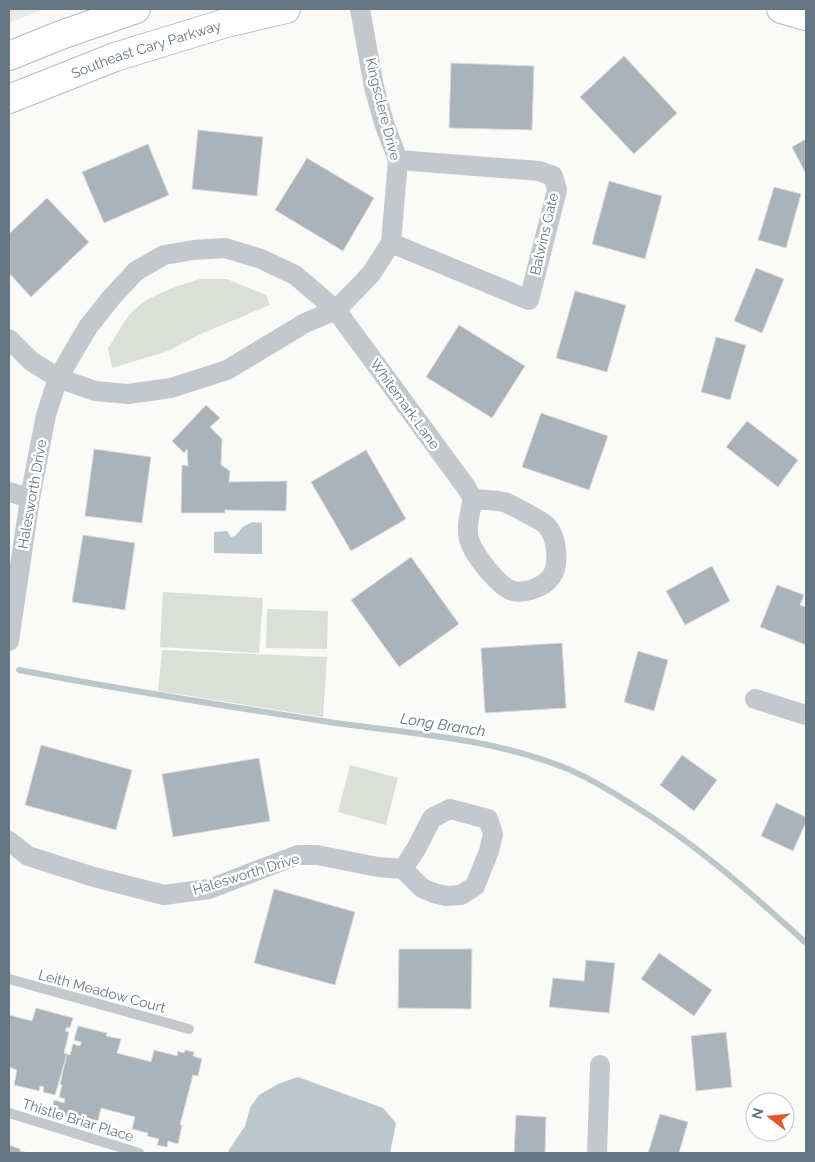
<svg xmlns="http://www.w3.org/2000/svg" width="815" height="1162" font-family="Raleway,sans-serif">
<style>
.built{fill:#e8e9e9}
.green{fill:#dadfd7}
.water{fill:#bbc7cb}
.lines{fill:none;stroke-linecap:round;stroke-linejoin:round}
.stream{stroke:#bbc7cb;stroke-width:6}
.building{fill:#aab3b9;stroke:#dcdcda}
.primary-casing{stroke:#b5babe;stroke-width:30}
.service{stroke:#c3c8cc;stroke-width:10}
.minor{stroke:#c3c8cc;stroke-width:20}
.primary{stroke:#fff;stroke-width:28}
.labels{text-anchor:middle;stroke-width:5;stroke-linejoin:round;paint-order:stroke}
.street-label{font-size:14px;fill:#657683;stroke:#fff}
.water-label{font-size:15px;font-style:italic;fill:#60757c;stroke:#fff}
</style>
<rect width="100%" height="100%" fill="#fafaf8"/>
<path class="built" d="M 9,9 L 44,9 L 9,23 Z"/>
<g class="green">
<path d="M 200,279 L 227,279 L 266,295 L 270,305 L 203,333 L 168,351 L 112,368 L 108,348 C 116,337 122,323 131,313 C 147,295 178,286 200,279 Z"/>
<path d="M 163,592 L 263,598 L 259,653 L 160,647 Z"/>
<path d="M 267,609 L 328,611 L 327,649 L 266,648 Z"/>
<path d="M 162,650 L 327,657 L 323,717 L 158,691 Z"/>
<path d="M 350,765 L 398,778 L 386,825 L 338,812 Z"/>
</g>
<g class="water">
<path d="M 252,522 L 262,523 L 262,554 L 214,553 L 214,532 L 227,531 L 231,537 L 235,536 L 243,527 Z"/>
<path d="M 298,1077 L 383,1108 L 396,1123 L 390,1153 L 227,1153 L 245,1126 L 250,1108 L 259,1095 L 278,1084 Z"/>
</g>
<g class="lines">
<path class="stream" d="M 19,670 C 122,690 225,706 329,722 C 411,734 489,737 568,769 C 589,778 609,790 628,802 C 694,842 749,891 806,943"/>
</g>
<g class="building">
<path d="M 624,56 L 677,113 L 634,154 L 580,97 Z"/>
<path d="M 451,63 L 534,66 L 532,130 L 449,128 Z"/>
<path d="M 198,130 L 263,137 L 257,196 L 192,189 Z"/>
<path d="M 806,139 L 806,174 L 792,147 Z"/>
<path d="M 148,144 L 169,195 L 104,223 L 82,172 Z"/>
<path d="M 307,158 L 374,198 L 343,251 L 275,210 Z"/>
<path d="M 609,181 L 662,196 L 645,259 L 592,244 Z"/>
<path d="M 774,187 L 801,194 L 786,248 L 758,240 Z"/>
<path d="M 47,198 L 89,242 L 31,297 L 9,273 L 9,234 Z"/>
<path d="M 756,268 L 784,279 L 762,333 L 734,321 Z"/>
<path d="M 575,291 L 626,305 L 607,372 L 556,358 Z"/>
<path d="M 459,325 L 525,366 L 492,418 L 426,377 Z"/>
<path d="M 716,337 L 746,345 L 730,400 L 701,392 Z"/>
<path d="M 206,405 L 220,418 L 210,427 L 222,439 L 221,465 L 230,471 L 229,482 L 287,481 L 286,511 L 225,510 L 225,513 L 181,513 L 182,465 L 188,466 L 187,449 L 184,453 L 172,441 Z"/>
<path d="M 541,413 L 608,436 L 589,490 L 522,467 Z"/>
<path d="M 747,421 L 798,460 L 778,487 L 726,447 Z"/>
<path d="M 94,449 L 151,457 L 142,523 L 85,516 Z"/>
<path d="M 366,450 L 406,519 L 351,551 L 311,482 Z"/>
<path d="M 83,535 L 135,543 L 125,610 L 72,602 Z"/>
<path d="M 411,557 L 459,624 L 399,667 L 351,600 Z"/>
<path d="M 712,566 L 730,601 L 685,625 L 666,591 Z"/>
<path d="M 777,585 L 804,595 L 800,605 L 806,607 L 806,645 L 760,627 Z"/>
<path d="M 562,643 L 566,708 L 485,713 L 481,648 Z"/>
<path d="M 638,651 L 668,660 L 654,711 L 624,702 Z"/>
<path d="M 41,745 L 132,770 L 116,830 L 25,805 Z"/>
<path d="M 682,755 L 717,780 L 694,811 L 660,785 Z"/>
<path d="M 259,758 L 270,821 L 173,837 L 162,774 Z"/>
<path d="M 776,803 L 806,817 L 806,822 L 793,851 L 761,836 Z"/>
<path d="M 274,889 L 355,912 L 335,985 L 254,963 Z"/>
<path d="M 399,949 L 472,949 L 471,1009 L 398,1008 Z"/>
<path d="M 659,953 L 712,990 L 694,1016 L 641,979 Z"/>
<path d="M 586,960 L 615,963 L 609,1013 L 549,1007 L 553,978 L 584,981 Z"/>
<path d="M 36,1008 L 73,1018 L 70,1028 L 67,1027 L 65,1031 L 69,1032 L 64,1053 L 67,1054 L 55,1095 L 43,1092 L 44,1087 L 40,1086 L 39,1091 L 14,1085 L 17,1070 L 9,1067 L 9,1015 L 32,1021 Z"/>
<path d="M 78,1026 L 107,1033 L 106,1036 L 121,1039 L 117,1053 L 151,1062 L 154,1050 L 177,1056 L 178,1051 L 184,1053 L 185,1050 L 194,1052 L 193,1056 L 202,1059 L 198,1076 L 193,1075 L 180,1125 L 182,1125 L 178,1144 L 168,1141 L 167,1147 L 157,1145 L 159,1139 L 147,1136 L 148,1133 L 132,1129 L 135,1117 L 101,1108 L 98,1121 L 79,1116 L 78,1120 L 51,1114 L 54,1100 L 64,1103 L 65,1099 L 59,1097 L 62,1085 L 60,1084 L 67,1054 L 70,1055 L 73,1044 L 80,1046 L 81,1042 L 74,1040 Z"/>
<path d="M 726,1032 L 732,1087 L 696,1091 L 691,1036 Z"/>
<path d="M 660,1114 L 688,1122 L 679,1153 L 648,1153 Z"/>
<path d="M 516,1115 L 546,1117 L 545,1153 L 514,1153 Z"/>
<path d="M 9,1145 L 20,1149 L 20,1151 L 29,1153 L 9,1153 Z"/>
</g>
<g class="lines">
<defs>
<g id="primary">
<path d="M 781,9 L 806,16"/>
<path d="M 9,56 L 61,35 L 136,9"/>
<path id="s1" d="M 9,99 L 115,57 L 226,23 L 286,9"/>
</g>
</defs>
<use href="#primary" class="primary-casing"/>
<g class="service">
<path d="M 9,979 L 189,1029"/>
<path d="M 9,1113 L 139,1153"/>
</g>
<g class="minor">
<path d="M 391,243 L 529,300 L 557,190 L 553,176 L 539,171 L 398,160"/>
<path d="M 9,339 L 31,361 L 58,378 L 95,391 L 128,394 L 171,388 L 227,370 L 305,323 L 336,310 L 371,274 L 391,243 L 398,160 L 384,123 L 374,87 L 360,9"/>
<path d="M 9,492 L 30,498"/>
<path d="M 9,641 L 30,498 L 46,415 L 58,378 L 88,327 L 111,298 L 136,271 L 164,255 L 193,250 L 225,248 L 261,259 L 295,275 L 336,310 L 466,487 L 473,499 C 465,534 464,540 487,569 C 493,576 501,586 510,590 C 522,595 543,588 551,577 C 560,565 557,537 547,526 C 544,522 510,504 504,502 C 494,500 483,500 473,499"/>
<path d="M 755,699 L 806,715"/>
<path d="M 9,841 L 28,856 L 94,877 L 164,895 L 209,889 L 298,855 L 317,855 L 378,867 L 403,869 L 422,888 L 434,893 L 446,896 L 461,895 L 475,886 L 489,851 L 493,834 L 488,819 L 450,809 L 432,818 L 416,849 L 403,869"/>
<path d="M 597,1153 L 600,1065"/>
</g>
<use href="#primary" class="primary"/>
</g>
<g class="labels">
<g class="street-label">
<text dy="5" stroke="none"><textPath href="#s1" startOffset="146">Southeast Cary Parkway</textPath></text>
<text transform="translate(383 109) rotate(76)" y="5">Kingsclere Drive</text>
<text transform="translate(544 234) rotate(-77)" y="5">Balwins Gate</text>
<text transform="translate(405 404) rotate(54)" y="5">Whitemark Lane</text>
<text transform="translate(32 494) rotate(-80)" y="5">Halesworth Drive</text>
<text transform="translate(246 874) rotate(-17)" y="5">Halesworth Drive</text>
<text transform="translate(102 991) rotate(15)" y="5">Leith Meadow Court</text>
<text transform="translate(78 1120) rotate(17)" y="5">Thistle Briar Place</text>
</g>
<g class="water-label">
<text transform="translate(443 725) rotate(9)" y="5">Long Branch</text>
</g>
</g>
<rect width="815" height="1162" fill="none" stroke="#657683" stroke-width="20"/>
<g transform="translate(770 1117) rotate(286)"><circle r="24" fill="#ffffff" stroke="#c1c8cd"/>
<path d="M0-4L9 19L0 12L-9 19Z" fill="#e4572e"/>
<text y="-8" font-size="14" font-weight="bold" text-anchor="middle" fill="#657683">N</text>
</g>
</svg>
